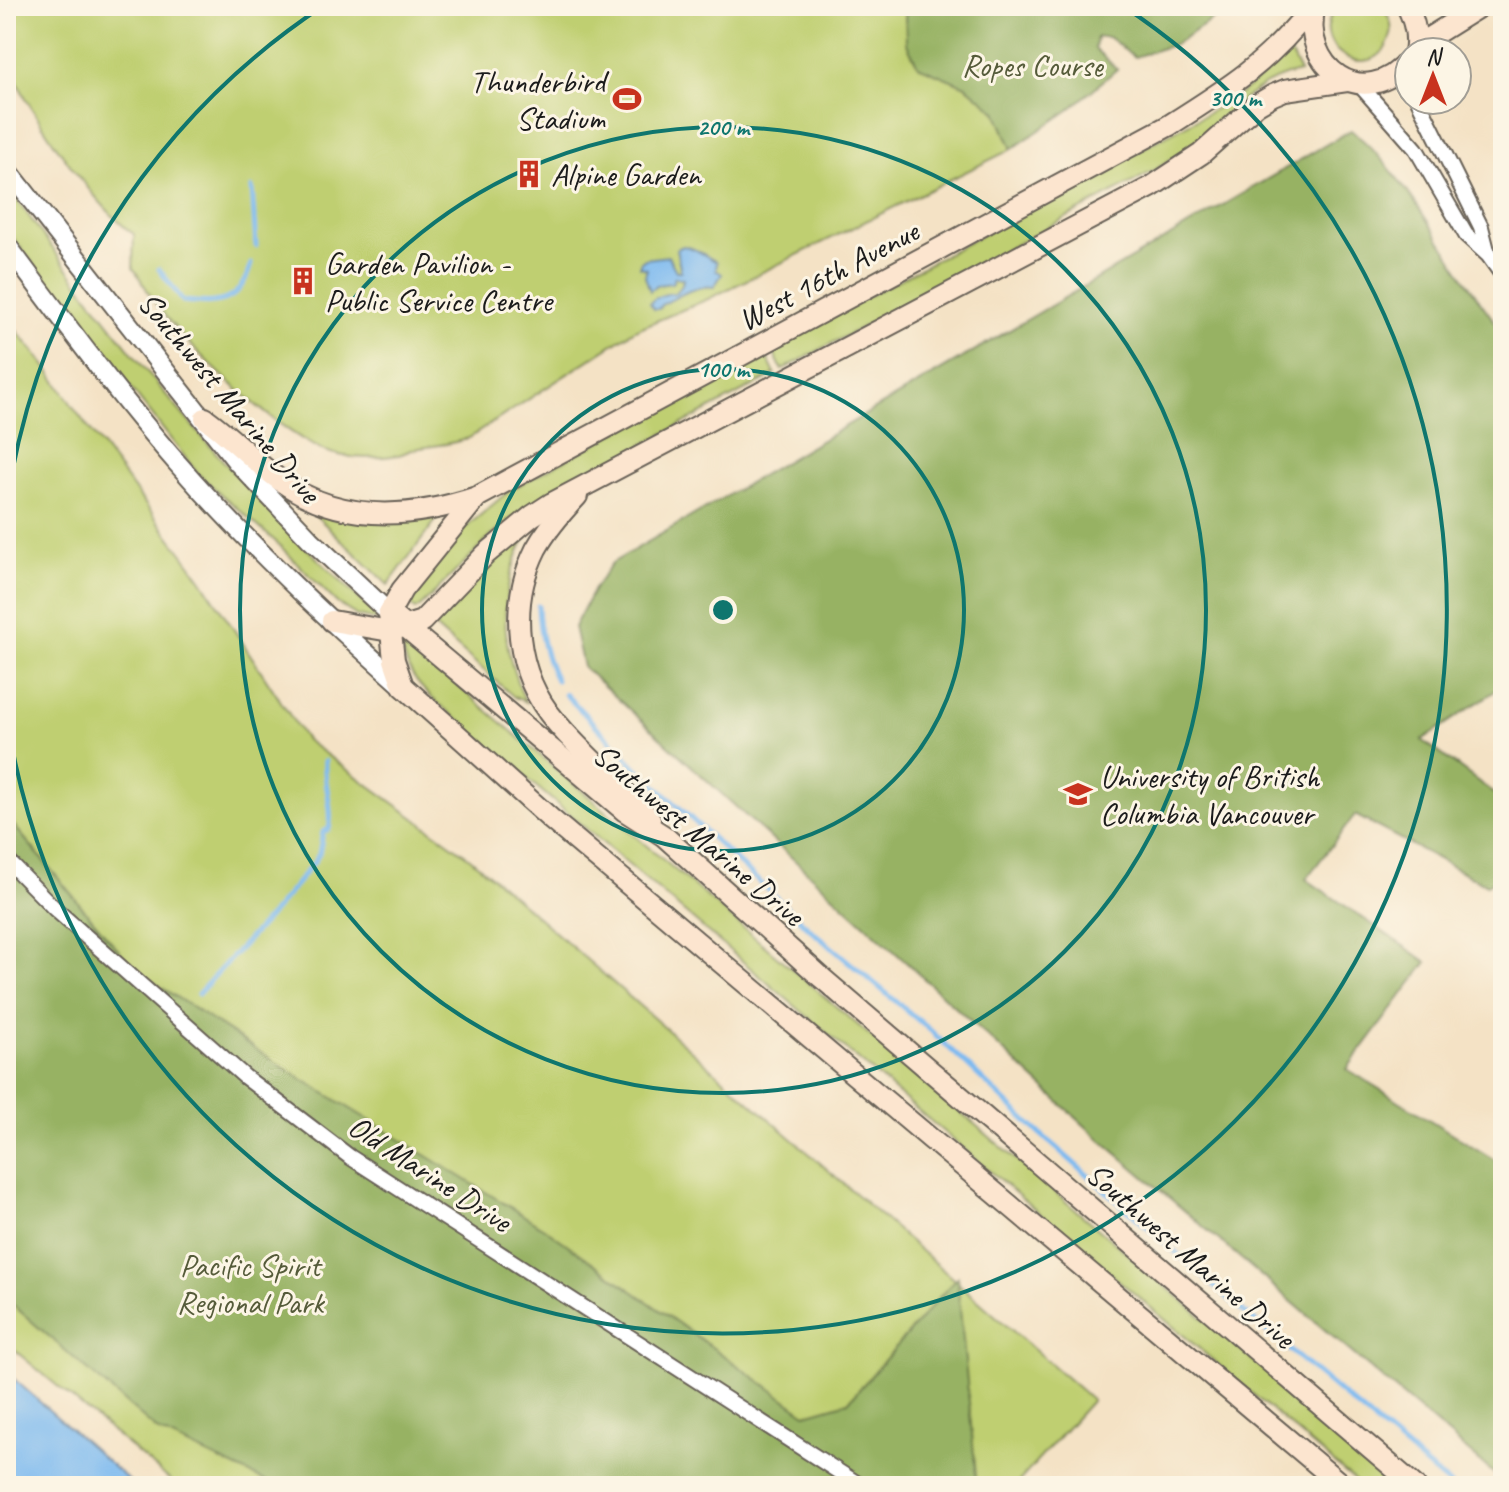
<svg xmlns="http://www.w3.org/2000/svg" width="1509" height="1492" font-family="Caveat,sans-serif">
<style>
.green{fill:#bfcf71;stroke:#6e7646;stroke-width:2}
.forest{fill:#97b263;stroke:#5a6740;stroke-width:2}
.water{fill:#7dbaf0;stroke:#4c6b86;stroke-width:2}
.lines{fill:none;stroke-linecap:round;stroke-linejoin:round}
.stream{stroke:#7dbaf0;stroke-width:5}
.minor-casing{stroke:#686157;stroke-width:18}
.tertiary-casing{stroke:#686157;stroke-width:22}
.secondary-casing{stroke:#686157;stroke-width:24}
.minor{stroke:#fff;stroke-width:14}
.tertiary{stroke:#fff;stroke-width:18}
.secondary{stroke:#fce5cf;stroke-width:20}
.ring{fill:none;stroke:#0f766e;stroke-width:4}
.labels{text-anchor:middle;stroke-width:6;stroke-linejoin:round;paint-order:stroke}
.park-label{font-size:32px;fill:#555b3a;stroke:#fcf5e5}
.poi-label{font-size:32px;fill:#1c1c1c;stroke:#fcf5e5;text-anchor:start}
.street-label{font-size:32px;fill:#1c1c1c;stroke:#fcf5e5}
.centre{fill:#0f766e;stroke:#fcf5e5;stroke-width:4}
.ring-label{font-size:24px;text-anchor:middle;font-weight:bold;fill:#0f766e;stroke:#fcf5e5;stroke-width:6;stroke-linejoin:round;paint-order:stroke}
</style>
<rect width="100%" height="100%" fill="#fcf5e5"/>
<filter id="ink" filterUnits="userSpaceOnUse"><feTurbulence type="fractalNoise" baseFrequency=".0125" numOctaves="2"/><feDisplacementMap in="SourceGraphic" scale="16" xChannelSelector="R" yChannelSelector="G"/><feConvolveMatrix kernelMatrix="1 2 1 2 8 2 1 2 1" color-interpolation-filters="sRGB"/></filter>
<filter id="wash" filterUnits="userSpaceOnUse"><feTurbulence type="fractalNoise" baseFrequency=".006" numOctaves="4" result="noise"/><feDisplacementMap in="SourceGraphic" scale="32" xChannelSelector="R" yChannelSelector="G"/><feGaussianBlur stdDeviation="1.8" result="paint"/><feColorMatrix in="noise" values="0 0 0 0 0 0 0 0 0 0 0 0 0 0 0 0 0 1.4 0 .05"/><feComposite in="paint" operator="in"/></filter>
<g filter="url(#wash)">
<rect width="100%" height="100%" fill="#f4e2c5"/>
<g class="green">
<path d="M 6,6 L 905,6 L 905,20 L 917,65 L 966,86 L 996,111 L 1012,149 L 708,299 L 635,330 L 469,438 C 451,445 434,445 415,449 C 409,450 404,454 398,455 C 378,459 351,459 331,453 C 285,439 184,345 156,304 C 147,292 143,280 133,268 L 134,234 C 98,211 16,97 7,55 C 3,40 6,22 6,6 Z"/>
<path d="M 1338,6 L 1382,6 C 1390,17 1395,28 1389,41 C 1371,86 1302,46 1338,6 Z"/>
<path d="M 1290,53 L 1300,72 C 1256,80 1231,112 1198,140 C 1185,151 1170,159 1157,169 L 782,370 L 772,348 L 1203,116 L 1240,94 Z"/>
<path d="M 6,185 C 69,271 133,359 204,439 C 257,501 315,557 374,613 L 377,617 L 376,620 L 357,616 L 337,603 L 275,541 L 199,475 L 6,229 Z"/>
<path d="M 6,318 L 45,365 L 76,411 L 201,579 L 306,740 L 470,858 L 1092,1400 L 1015,1486 L 177,1486 L 6,1343 Z"/>
<path d="M 764,351 L 775,374 L 541,500 L 513,518 L 489,538 L 421,606 L 415,610 L 405,599 L 451,540 L 510,490 Z"/>
<path d="M 308,504 L 439,516 L 388,585 L 309,509 Z"/>
<path d="M 532,527 C 497,582 498,645 526,702 L 514,697 L 428,621 L 489,556 Z"/>
<path d="M 401,638 L 403,639 L 1401,1486 L 1361,1486 L 432,698 C 412,679 404,665 401,638 Z"/>
</g>
<g class="forest">
<path d="M 905,6 L 1224,6 L 1222,13 L 1175,44 L 1135,57 L 1108,37 L 1097,37 L 1095,49 L 1117,69 L 1069,110 L 1012,149 L 996,111 L 966,86 L 918,66 L 906,42 Z"/>
<path d="M 1351,130 C 1412,178 1452,270 1503,332 L 1503,691 L 1498,689 L 1422,740 L 1503,800 L 1503,874 L 1487,885 L 1355,815 L 1306,879 L 1427,962 L 1347,1069 L 1503,1165 L 1503,1481 L 1094,1134 L 583,667 L 574,627 L 594,589 L 612,563 Z"/>
<path d="M 6,816 L 135,970 L 286,1069 L 544,1228 L 806,1414 L 848,1402 L 957,1277 L 977,1486 L 276,1486 L 159,1432 L 6,1299 Z"/>
</g>
<g class="water">
<path d="M 683,246 C 698,248 704,256 717,262 L 716,270 L 722,274 L 714,287 C 696,284 678,297 661,305 L 659,309 L 654,309 L 650,303 C 655,296 668,293 676,293 L 682,285 L 683,279 L 675,277 L 672,283 L 657,285 L 650,291 L 645,276 L 647,269 L 640,267 L 640,263 L 645,259 L 668,256 L 676,271 L 681,271 L 676,249 Z"/>
<path d="M 6,1372 L 135,1486 L 6,1486 Z"/>
</g>
<g class="lines">
<g class="stream">
<path d="M 252,188 L 256,246"/>
<path d="M 159,269 L 183,301 C 221,305 240,303 251,264"/>
<path d="M 538,606 C 539,632 544,656 556,680"/>
<path d="M 565,694 L 638,769 L 812,931 L 930,1030 L 1036,1130 L 1243,1311 L 1451,1486"/>
<path d="M 198,994 L 275,910 L 314,862 L 319,854 L 323,832 L 329,829 C 334,808 323,783 325,761"/>
</g>
</g>
</g>
<g filter="url(#ink)">
<g class="lines">
<defs>
<g id="minor">
<path d="M 1359,84 L 1416,149 L 1466,235 L 1488,255 L 1503,276"/>
<path d="M 1418,100 L 1481,227 L 1488,254"/>
<path d="M 6,859 L 55,909 L 245,1077 L 350,1157 L 861,1486"/>
</g>
<g id="tertiary">
<path d="M 6,168 L 237,462 L 311,540 L 389,613"/>
<path d="M 6,244 C 62,319 117,394 178,464 C 248,544 324,616 403,686"/>
</g>
<g id="secondary">
<path d="M 1315,6 C 1299,67 1364,114 1409,60"/>
<path d="M 1407,6 C 1414,20 1418,37 1415,52"/>
<path d="M 1416,46 L 1480,6"/>
<path d="M 205,418 C 232,437 254,462 281,481 C 341,524 411,519 477,497"/>
<path d="M 577,496 C 562,512 547,529 536,549 C 508,605 515,674 556,722 C 585,757 621,785 650,819"/>
<path d="M 389,613 L 625,811 L 664,836 L 822,978 L 1415,1486"/>
<path d="M 389,613 L 394,660 L 403,686 L 552,820 L 1343,1486"/>
<path d="M 389,613 L 402,590 L 477,497 L 1168,126 C 1230,87 1267,64 1313,6"/>
<path d="M 332,621 L 390,631 L 422,621 L 486,554 L 532,516 L 552,503 L 1151,187 L 1201,154 L 1256,105 L 1273,95 L 1285,90 L 1347,81"/>
</g>
</defs>
<use href="#minor" class="minor-casing"/>
<use href="#tertiary" class="tertiary-casing"/>
<use href="#secondary" class="secondary-casing"/>
<use href="#minor" class="minor"/>
<use href="#tertiary" class="tertiary"/>
<use href="#secondary" class="secondary"/>
</g>
</g>
<g class="ring">
<circle cx="723" cy="610" r="241"/>
<circle cx="723" cy="610" r="483"/>
<path d="M6 509A724 724 0 0 1 323 6M1123 6A724 724 0 1 1 6 711"/>
</g>
<defs>
<symbol id="stadium-bare" viewBox="-9 -9 18 18"><path d="M0-5a6.5 5 0 1 0 0 10a6.5 5 0 1 0 0-10ZM-3.5-1.8h7v3.6h-7Z" fill="#c8321e" stroke="#fcf5e5" stroke-width="2.5" paint-order="stroke"/></symbol>
<symbol id="building-bare" viewBox="-9 -9 18 18"><path d="M-4-6H4V6H1V3H-1V6H-4ZM-2.5-4.3h1.7v1.8h-1.7ZM.8-4.3h1.7v1.8H.8ZM-2.5-1h1.7V.8h-1.7ZM.8-1h1.7V.8H.8Z" fill="#c8321e" stroke="#fcf5e5" stroke-width="2.5" paint-order="stroke"/></symbol>
<symbol id="university-bare" viewBox="-9 -9 18 18"><path d="M0-5L7-2L0 1L-7-2ZM-4 1L0 2.5L4 1V4Q0 6-4 4Z" fill="#c8321e" stroke="#fcf5e5" stroke-width="2.5" paint-order="stroke"/></symbol>
</defs>
<g fill-rule="evenodd">
<use href="#stadium-bare" x="607" y="79" width="40" height="40"/>
<use href="#building-bare" x="509" y="154" width="40" height="40"/>
<use href="#building-bare" x="283" y="261" width="40" height="40"/>
<use href="#university-bare" x="1058" y="774" width="40" height="40"/>
</g>
<g class="labels">
<g class="park-label">
<text x="1032" y="76">Ropes Course</text>
<text x="250" y="1276">Pacific Spirit<tspan x="250" dy="37">Regional Park</tspan></text>
</g>
<g class="poi-label">
<text x="605" y="92" text-anchor="end">Thunderbird<tspan x="605" dy="37">Stadium</tspan></text>
<text x="551" y="185">Alpine Garden</text>
<text x="325" y="274">Garden Pavilion -<tspan x="325" dy="37">Public Service Centre</tspan></text>
<text x="1100" y="787">University of British<tspan x="1100" dy="37">Columbia Vancouver</tspan></text>
</g>
<g class="street-label">
<text transform="translate(828 275) rotate(-28)" y="11">West 16th Avenue</text>
<text transform="translate(230 397) rotate(50)" y="11">Southwest Marine Drive</text>
<text transform="translate(699 834) rotate(40)" y="11">Southwest Marine Drive</text>
<text transform="translate(430 1173) rotate(33)" y="11">Old Marine Drive</text>
<text transform="translate(1191 1255) rotate(41)" y="11">Southwest Marine Drive</text>
</g>
</g>
<circle cx="723" cy="610" r="12" class="centre"/>
<g class="ring-label">
<text x="1235" y="106">300 m</text>
<text x="723" y="135">200 m</text>
<text x="723" y="377">100 m</text>
</g>
<rect width="1509" height="1492" fill="none" stroke="#fcf5e5" stroke-width="32"/>
<g transform="translate(1433 76)"><circle r="38" fill="#fcf5e5" stroke="#a29e95" stroke-width="2"/>
<path d="M0-6L14 30L0 20L-14 30Z" fill="#c8321e"/>
<text y="-12" font-size="22" font-weight="bold" text-anchor="middle" fill="#1c1c1c">N</text>
</g>
</svg>
